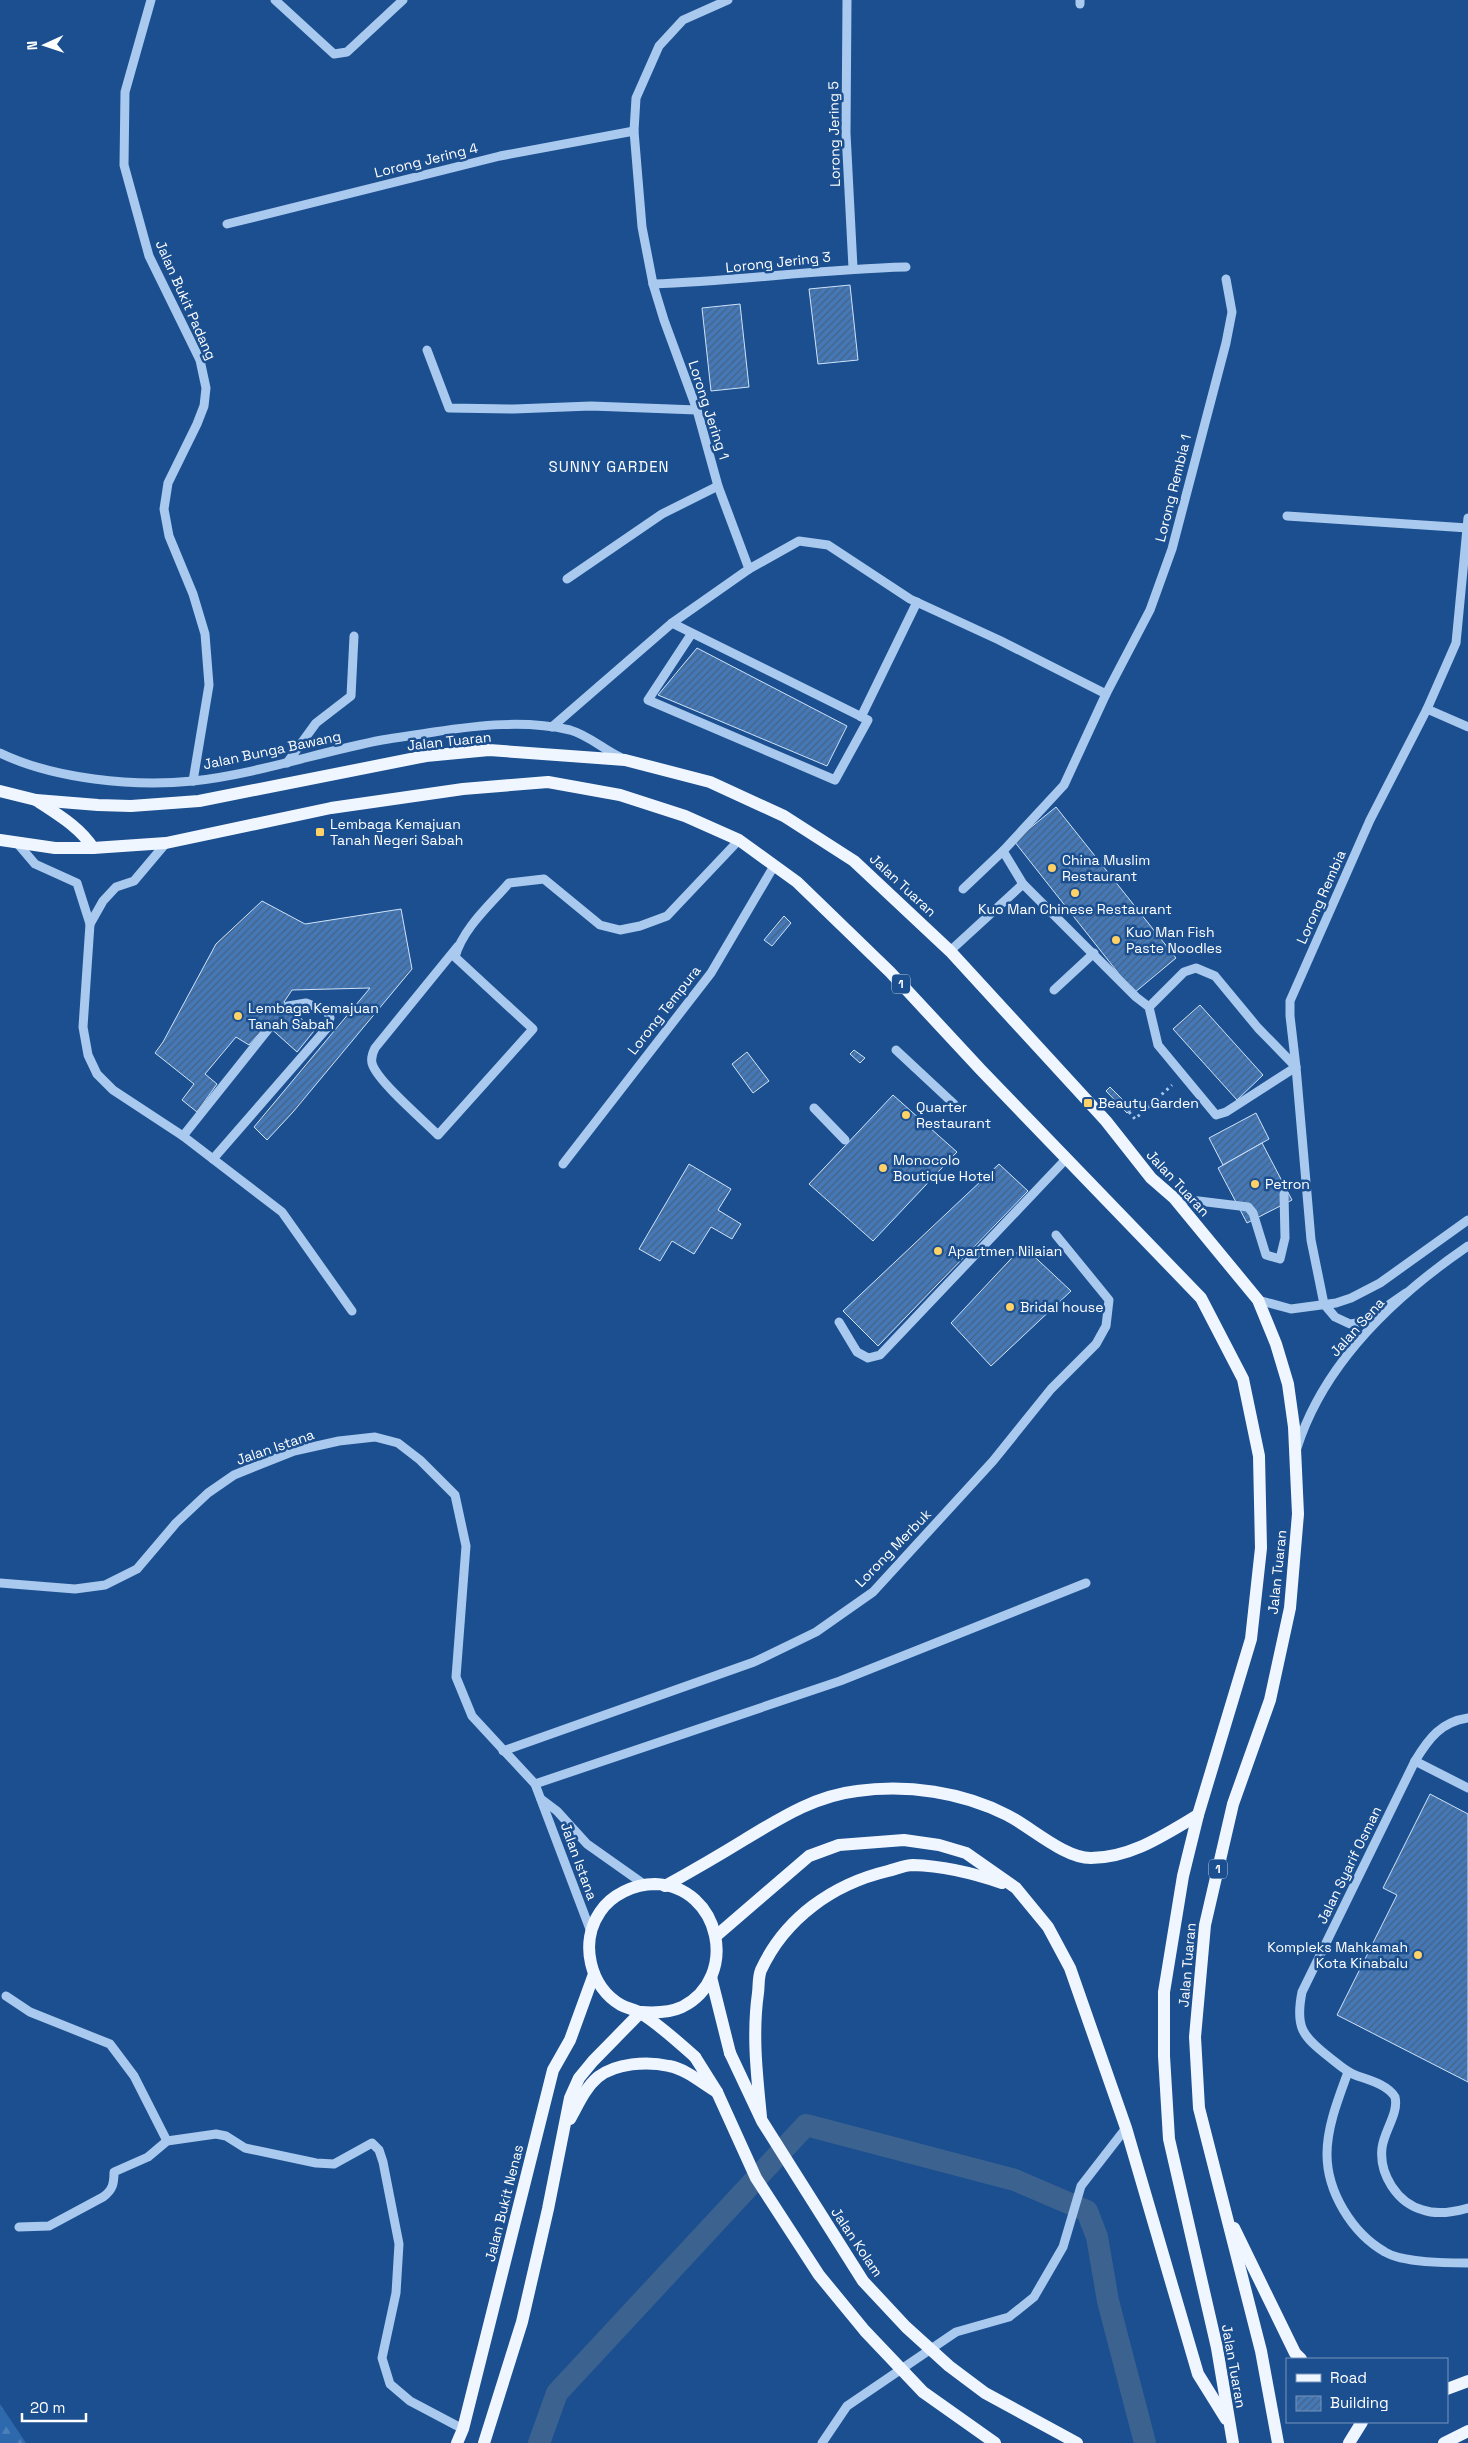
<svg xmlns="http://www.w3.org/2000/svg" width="1468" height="2443" font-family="'Space Grotesk',sans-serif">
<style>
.forest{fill:url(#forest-firs)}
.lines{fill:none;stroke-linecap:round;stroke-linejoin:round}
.canal{stroke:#3c6290;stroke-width:22}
.building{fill:url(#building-hatch);stroke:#cfe3fa}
.minor-tunnel{stroke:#3d69a0;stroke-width:9;stroke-dasharray:9 4.5;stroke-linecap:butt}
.path{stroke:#a9c9ee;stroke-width:3;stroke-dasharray:2.5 4;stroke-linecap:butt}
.minor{stroke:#a9c9ee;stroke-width:9}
.major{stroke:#f0f6ff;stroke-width:12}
.major-bridge{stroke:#f0f6ff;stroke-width:12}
.poi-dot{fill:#ffd166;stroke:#1b4f8f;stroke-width:2}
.labels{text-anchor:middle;stroke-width:5;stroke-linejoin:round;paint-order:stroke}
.shield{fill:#1b4f8f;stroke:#bbcadd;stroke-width:1}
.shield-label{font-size:12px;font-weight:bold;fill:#fff}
.street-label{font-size:14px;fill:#fff;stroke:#1b4f8f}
.poi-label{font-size:14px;fill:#fff;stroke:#1b4f8f;text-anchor:start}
.neighbourhood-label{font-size:15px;letter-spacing:1px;fill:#fff;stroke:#1b4f8f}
</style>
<defs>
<pattern id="forest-firs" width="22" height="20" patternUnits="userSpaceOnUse" patternTransform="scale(1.25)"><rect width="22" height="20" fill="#2e69ad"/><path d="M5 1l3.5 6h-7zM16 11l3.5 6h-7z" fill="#4d80b9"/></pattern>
<pattern id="building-hatch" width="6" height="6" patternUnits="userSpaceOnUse" patternTransform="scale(1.25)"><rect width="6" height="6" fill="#4478b7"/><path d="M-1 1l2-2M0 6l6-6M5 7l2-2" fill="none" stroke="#486282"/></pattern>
</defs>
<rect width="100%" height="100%" fill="#1b4f8f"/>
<path class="forest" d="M 0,2404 L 26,2443 L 0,2443 Z"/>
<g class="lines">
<path class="canal" d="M 539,2443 L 557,2393 L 806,2125 L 1015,2180 L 1087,2211 L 1097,2237 L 1108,2301 L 1145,2443"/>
</g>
<g class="building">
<path d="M 850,285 L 858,360 L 818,364 L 809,289 Z"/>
<path d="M 740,304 L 749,387 L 711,391 L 702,308 Z"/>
<path d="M 697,648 L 847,726 L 827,766 L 658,695 Z"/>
<path d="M 1056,807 L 1176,958 L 1134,993 L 1014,841 Z"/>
<path d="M 262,901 L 305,924 L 401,909 L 412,969 L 293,1112 L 267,1140 L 254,1127 L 370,988 L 292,990 L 284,1002 L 314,1031 L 297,1052 L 267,1025 L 249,1045 L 236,1037 L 205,1074 L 217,1084 L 197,1112 L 182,1100 L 194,1084 L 155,1053 L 163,1042 L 216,944 Z"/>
<path d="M 784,916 L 791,923 L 772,946 L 764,940 Z"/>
<path d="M 1200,1005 L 1263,1075 L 1237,1100 L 1173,1029 Z"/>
<path d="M 854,1050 L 865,1058 L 860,1063 L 850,1054 Z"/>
<path d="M 747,1052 L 769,1081 L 753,1093 L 732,1064 Z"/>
<path d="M 1110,1087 L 1132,1109 L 1127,1113 L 1106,1091 Z"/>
<path d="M 893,1095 L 957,1152 L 873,1241 L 809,1184 Z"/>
<path d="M 1256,1113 L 1269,1139 L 1223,1165 L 1209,1138 Z"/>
<path d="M 1262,1143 L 1292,1200 L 1247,1223 L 1218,1168 Z"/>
<path d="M 689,1164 L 731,1189 L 718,1210 L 741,1224 L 732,1239 L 711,1227 L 694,1254 L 672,1241 L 660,1261 L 639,1249 Z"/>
<path d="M 999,1164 L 1028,1191 L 878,1346 L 843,1311 Z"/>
<path d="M 1023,1246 L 1071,1291 L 991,1366 L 951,1323 Z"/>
<path d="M 1430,1794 L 1468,1814 L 1468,2082 L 1337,2015 L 1397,1895 L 1383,1888 Z"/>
</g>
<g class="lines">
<path class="minor-tunnel" d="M 270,1027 L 288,1006"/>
<path class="path" d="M 1129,1112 L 1135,1119 L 1172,1085"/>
<g class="minor">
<path d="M 151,0 L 125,92 L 124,165 L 149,256 L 200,360 L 206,388 L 204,406 L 197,424 L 168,483 L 164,509 L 169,536 L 193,594 L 205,634 L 209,685 L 193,781"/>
<path d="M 275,0 L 334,54 L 347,52 L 403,0"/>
<path d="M 847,0 L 846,133 L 853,268"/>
<path d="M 1080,0 L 1080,4"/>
<path d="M 227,224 L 500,156 L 634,131"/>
<path d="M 653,284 C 738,281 821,269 906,267"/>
<path d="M 427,350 L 449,408 L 514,409 L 591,406 L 697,410"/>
<path d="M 1287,516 L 1468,528"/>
<path d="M 749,569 L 799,541 L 828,545 L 910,599 L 999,640 L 1106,694"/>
<path d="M 567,579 L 662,514 L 718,486"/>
<path d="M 672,623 L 692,633 L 868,720 L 835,780 L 648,700 L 692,633"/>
<path d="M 1427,709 L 1468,727"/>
<path d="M 861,717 L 917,602"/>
<path d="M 552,727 L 672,623 L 749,569 L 718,486 L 697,410 L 664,320 L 653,284 L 642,227 L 634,131 L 636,98 L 659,46 L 683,20 L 728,0"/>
<path d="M 0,753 C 54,779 133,787 193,781 C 257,774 319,752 382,740 C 399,737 417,735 434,732 C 479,725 525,720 570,730 C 588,735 603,749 620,757"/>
<path d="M 287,763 L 316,723 L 351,696 L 354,636"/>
<path d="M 18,844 L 35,864 L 77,883 L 90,924 L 83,1027 L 88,1055 L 97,1074 L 113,1090 L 183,1136 L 282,1212 L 352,1311"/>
<path d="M 1003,851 L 1064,785 L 1106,694 L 1150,610 L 1172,549 L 1226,343 L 1232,312 L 1226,279"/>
<path d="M 963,889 L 1003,851 L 1023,884 L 1136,997 L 1149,1007 L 1158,1045 L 1216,1115 L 1226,1112 L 1296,1067 L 1258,1028 L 1215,976 L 1196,968 L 1184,972 L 1149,1007"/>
<path d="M 90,924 L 103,901 L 116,887 L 134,881 L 166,843"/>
<path d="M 458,946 L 375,1048 C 372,1054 370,1060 373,1066 C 381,1084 422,1119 438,1135 L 533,1029 L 455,957 C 463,928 490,905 509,883 L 544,879 L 600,925 L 620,930 L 640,926 L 667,916 L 739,840"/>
<path d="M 950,951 L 1023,884"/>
<path d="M 1054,990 L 1094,953"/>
<path d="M 896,1050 L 954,1104"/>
<path d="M 814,1108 L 845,1140"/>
<path d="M 183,1136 L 270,1027"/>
<path d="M 213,1159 L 327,1028 L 330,1018 L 327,1011 L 306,1003 L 288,1006"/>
<path d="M 563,1164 L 711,973 L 774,866"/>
<path d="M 1174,1198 L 1248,1207 L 1253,1213 L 1266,1255 L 1280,1259 L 1285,1238 L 1284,1194"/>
<path d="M 1406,1293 L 1364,1322 L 1350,1324 L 1335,1317 L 1324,1304 L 1311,1240 L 1296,1067 L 1290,1016 L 1290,1001 L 1370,820 L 1427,709 L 1456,643 L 1468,518"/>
<path d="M 1258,1300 L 1291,1309 L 1336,1303 L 1351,1298 L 1380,1283 L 1468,1220"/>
<path d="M 839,1322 L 857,1352 L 868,1358 L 880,1355 L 1066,1159"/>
<path d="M 1297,1448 C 1324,1362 1395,1296 1468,1246"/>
<path d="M 0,1583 L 75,1589 L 105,1585 L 137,1569 L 176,1523 L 208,1493 L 234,1475 L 294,1451 L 339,1441 L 375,1437 L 398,1443 L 420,1460 L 455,1495 L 466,1546 L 456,1677 L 472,1716 L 535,1784 L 591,1932"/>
<path d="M 1468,1718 C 1441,1722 1429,1738 1415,1761 L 1302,1992 C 1295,2027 1302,2036 1329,2057 C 1338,2064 1345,2071 1355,2075 C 1368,2080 1387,2084 1395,2097 C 1399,2113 1384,2131 1382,2148 C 1379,2174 1397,2203 1423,2210 C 1437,2215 1454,2212 1468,2208"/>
<path d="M 503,1751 L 754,1662 L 816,1632 L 873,1592 L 993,1461 L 1051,1389 L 1096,1344 L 1106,1326 L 1109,1300 L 1056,1235"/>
<path d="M 1415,1761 L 1468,1788"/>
<path d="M 535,1784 L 840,1681 L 1086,1583"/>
<path d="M 541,1799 L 557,1811 L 587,1844 L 645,1885"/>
<path d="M 6,1996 L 30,2012 L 110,2044 L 134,2076 L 167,2141"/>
<path d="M 1348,2072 C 1339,2097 1327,2126 1327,2154 C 1327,2192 1352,2233 1385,2252 C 1403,2263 1447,2263 1468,2263"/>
<path d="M 19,2227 L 49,2226 L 103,2197 C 113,2190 114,2183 114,2172 L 148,2157 L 167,2141 L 216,2134 L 226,2136 L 245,2148 L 316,2163 L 334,2164 L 372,2143 L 379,2150 L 383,2162 L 399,2244 L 396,2293 L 382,2358 L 390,2384 L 410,2401 L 463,2429"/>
<path d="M 822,2443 L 847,2406 L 956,2332 L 1009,2317 L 1034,2297 L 1063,2247 L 1081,2186 L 1126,2128"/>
</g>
<g class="major">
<path d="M 0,791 L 36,800 L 98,805 L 131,806 L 199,801 L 426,756 L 489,750 L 625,760 L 710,782 L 784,816 L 854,861 L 950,951 L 1106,1121 L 1151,1178 L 1174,1198 L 1258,1300 L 1276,1344 L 1288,1384 L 1294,1427 L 1298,1514 L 1290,1608 L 1270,1700 L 1233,1804 L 1205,1925 L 1195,2037 L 1199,2108 L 1261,2351 L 1278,2443"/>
<path d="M 36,800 C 57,814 80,827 93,848"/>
<path d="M 0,840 L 55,848 L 93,848 L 166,843 L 331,808 L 463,789 L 548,782 L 620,795 L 685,816 L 739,840 L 797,882 L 890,972 L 981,1070 L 1201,1298 L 1243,1379 L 1259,1456 L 1261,1548 L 1251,1639 L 1198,1815 L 1183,1876 L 1164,1992 L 1164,2056 L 1169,2139 L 1217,2348 L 1233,2443"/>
<path d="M 665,1886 C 692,1871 718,1856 744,1840 C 779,1819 814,1796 857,1791 C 907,1784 962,1792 1007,1815 C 1031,1827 1064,1858 1091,1858 C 1131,1858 1164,1835 1198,1815"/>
<path d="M 716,1936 L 809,1856 L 839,1845 L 904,1840 L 939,1845 L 966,1853 L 1016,1888 L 1048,1927 L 1070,1968 L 1126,2128 L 1198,2374 L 1226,2419"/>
<path d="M 711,1977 L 730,2053"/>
<path d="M 641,2012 C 655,2013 669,2013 682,2007 C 740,1978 721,1886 655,1884 C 634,1884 611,1895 600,1912 C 579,1943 590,1987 621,2005 C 628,2009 636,2009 642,2014 C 661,2026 678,2042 695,2057"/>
<path d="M 761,2117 C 757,2076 752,2035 758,1993 C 759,1986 758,1977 761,1970 C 785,1918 833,1884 888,1871 C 896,1869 905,1865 913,1865 C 944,1866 973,1873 1002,1883"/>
<path d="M 570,2119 C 578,2105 585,2088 598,2077 C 616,2063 647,2061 669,2066 C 686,2069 702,2083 717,2092"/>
<path d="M 1234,2228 L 1295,2353 L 1301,2359"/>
<path d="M 1447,2389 L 1468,2381"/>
<path d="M 457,2443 L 463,2429 L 553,2070 L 570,2040 L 594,1974"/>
<path d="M 484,2443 L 522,2322 L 548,2209 L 570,2098 L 579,2078 L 593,2061 L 641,2012"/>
<path d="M 1349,2443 L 1362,2422"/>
<path d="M 1444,2443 L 1468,2431"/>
</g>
<g class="major-bridge">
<path d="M 730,2053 L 762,2121 L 863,2281 L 906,2327 L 949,2366 L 985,2393 L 1077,2443"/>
<path d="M 695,2057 L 717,2092 L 756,2178 L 819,2275 L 865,2331 L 923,2392 L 995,2443"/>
</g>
</g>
<g class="poi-dot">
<rect x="315" y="827" width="10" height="10" rx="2.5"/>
<circle cx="1052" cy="868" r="5"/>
<circle cx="1075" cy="893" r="5"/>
<circle cx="1116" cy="940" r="5"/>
<circle cx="238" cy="1016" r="5"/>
<rect x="1083" y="1098" width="10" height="10" rx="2.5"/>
<circle cx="906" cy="1115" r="5"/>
<circle cx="883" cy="1168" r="5"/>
<circle cx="1255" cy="1184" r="5"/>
<circle cx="938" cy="1251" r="5"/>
<circle cx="1010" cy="1307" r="5"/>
<circle cx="1418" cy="1955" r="5"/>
</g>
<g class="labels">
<g class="shield">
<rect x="892" y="974.5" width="18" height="19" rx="4"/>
<rect x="1209" y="1859.5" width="18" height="19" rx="4"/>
</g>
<g class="shield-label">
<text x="901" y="988">1</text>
<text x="1218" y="1873">1</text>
</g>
<g class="street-label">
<text transform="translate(834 134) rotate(-91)" y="5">Lorong Jering 5</text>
<text transform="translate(426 160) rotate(-14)" y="5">Lorong Jering 4</text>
<text transform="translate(778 262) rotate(-6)" y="5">Lorong Jering 3</text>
<text transform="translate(186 300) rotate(66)" y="5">Jalan Bukit Padang</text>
<text transform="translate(709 410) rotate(72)" y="5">Lorong Jering 1</text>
<text transform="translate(1173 488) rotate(-76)" y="5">Lorong Rembia 1</text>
<text transform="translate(449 741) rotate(-6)" y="5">Jalan Tuaran</text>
<text transform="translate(272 750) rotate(-12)" y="5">Jalan Bunga Bawang</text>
<text transform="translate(903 885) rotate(43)" y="5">Jalan Tuaran</text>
<text transform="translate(1321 897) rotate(-66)" y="5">Lorong Rembia</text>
<text transform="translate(664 1010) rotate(-52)" y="5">Lorong Tempura</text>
<text transform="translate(1178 1183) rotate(47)" y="5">Jalan Tuaran</text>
<text transform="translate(1357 1327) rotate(-48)" y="5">Jalan Sena</text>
<text transform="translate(275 1447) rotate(-19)" y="5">Jalan Istana</text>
<text transform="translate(893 1548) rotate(-46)" y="5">Lorong Merbuk</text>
<text transform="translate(1277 1572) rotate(-84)" y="5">Jalan Tuaran</text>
<text transform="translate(579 1861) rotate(70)" y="5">Jalan Istana</text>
<text transform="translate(1349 1865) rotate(-64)" y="5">Jalan Syarif Osman</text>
<text transform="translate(1187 1965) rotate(-85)" y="5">Jalan Tuaran</text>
<text transform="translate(504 2203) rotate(-76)" y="5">Jalan Bukit Nenas</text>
<text transform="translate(857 2242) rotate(56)" y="5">Jalan Kolam</text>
<text transform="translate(1234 2366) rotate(80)" y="5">Jalan Tuaran</text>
</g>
<g class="poi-label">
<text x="330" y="829">Lembaga Kemajuan<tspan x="330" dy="16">Tanah Negeri Sabah</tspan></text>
<text x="1062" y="865">China Muslim<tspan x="1062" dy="16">Restaurant</tspan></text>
<text x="1075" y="914" text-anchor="middle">Kuo Man Chinese Restaurant</text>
<text x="1126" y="937">Kuo Man Fish<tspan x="1126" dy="16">Paste Noodles</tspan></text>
<text x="248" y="1013">Lembaga Kemajuan<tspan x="248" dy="16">Tanah Sabah</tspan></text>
<text x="1098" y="1108">Beauty Garden</text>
<text x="916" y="1112">Quarter<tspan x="916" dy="16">Restaurant</tspan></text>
<text x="893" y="1165">Monocolo<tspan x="893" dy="16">Boutique Hotel</tspan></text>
<text x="1265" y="1189">Petron</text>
<text x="948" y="1256">Apartmen Nilaian</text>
<text x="1020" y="1312">Bridal house</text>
<text x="1408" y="1952" text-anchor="end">Kompleks Mahkamah<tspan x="1408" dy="16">Kota Kinabalu</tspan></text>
</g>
<g class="neighbourhood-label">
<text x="609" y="472">SUNNY GARDEN</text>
</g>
</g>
<rect x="1286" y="2358" width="162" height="65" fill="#1b4f8f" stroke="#7695bc"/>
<rect x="1296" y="2374" width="25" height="8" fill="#f0f6ff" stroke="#7695bc"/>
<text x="1330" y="2383" font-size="15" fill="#ffffff">Road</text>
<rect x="1296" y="2396" width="25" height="15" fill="url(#building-hatch)" stroke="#7695bc"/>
<text x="1330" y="2408" font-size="15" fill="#ffffff">Building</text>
<g transform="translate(45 45) rotate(267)" stroke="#1b4f8f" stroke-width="4" paint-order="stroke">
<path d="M0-4L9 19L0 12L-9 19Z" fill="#ffffff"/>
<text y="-8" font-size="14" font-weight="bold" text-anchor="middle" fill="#ffffff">N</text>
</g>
<path d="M22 2413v8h64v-8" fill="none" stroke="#ffffff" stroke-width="2.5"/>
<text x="30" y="2413" font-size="15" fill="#ffffff" stroke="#1b4f8f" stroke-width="4" paint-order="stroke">20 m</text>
</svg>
